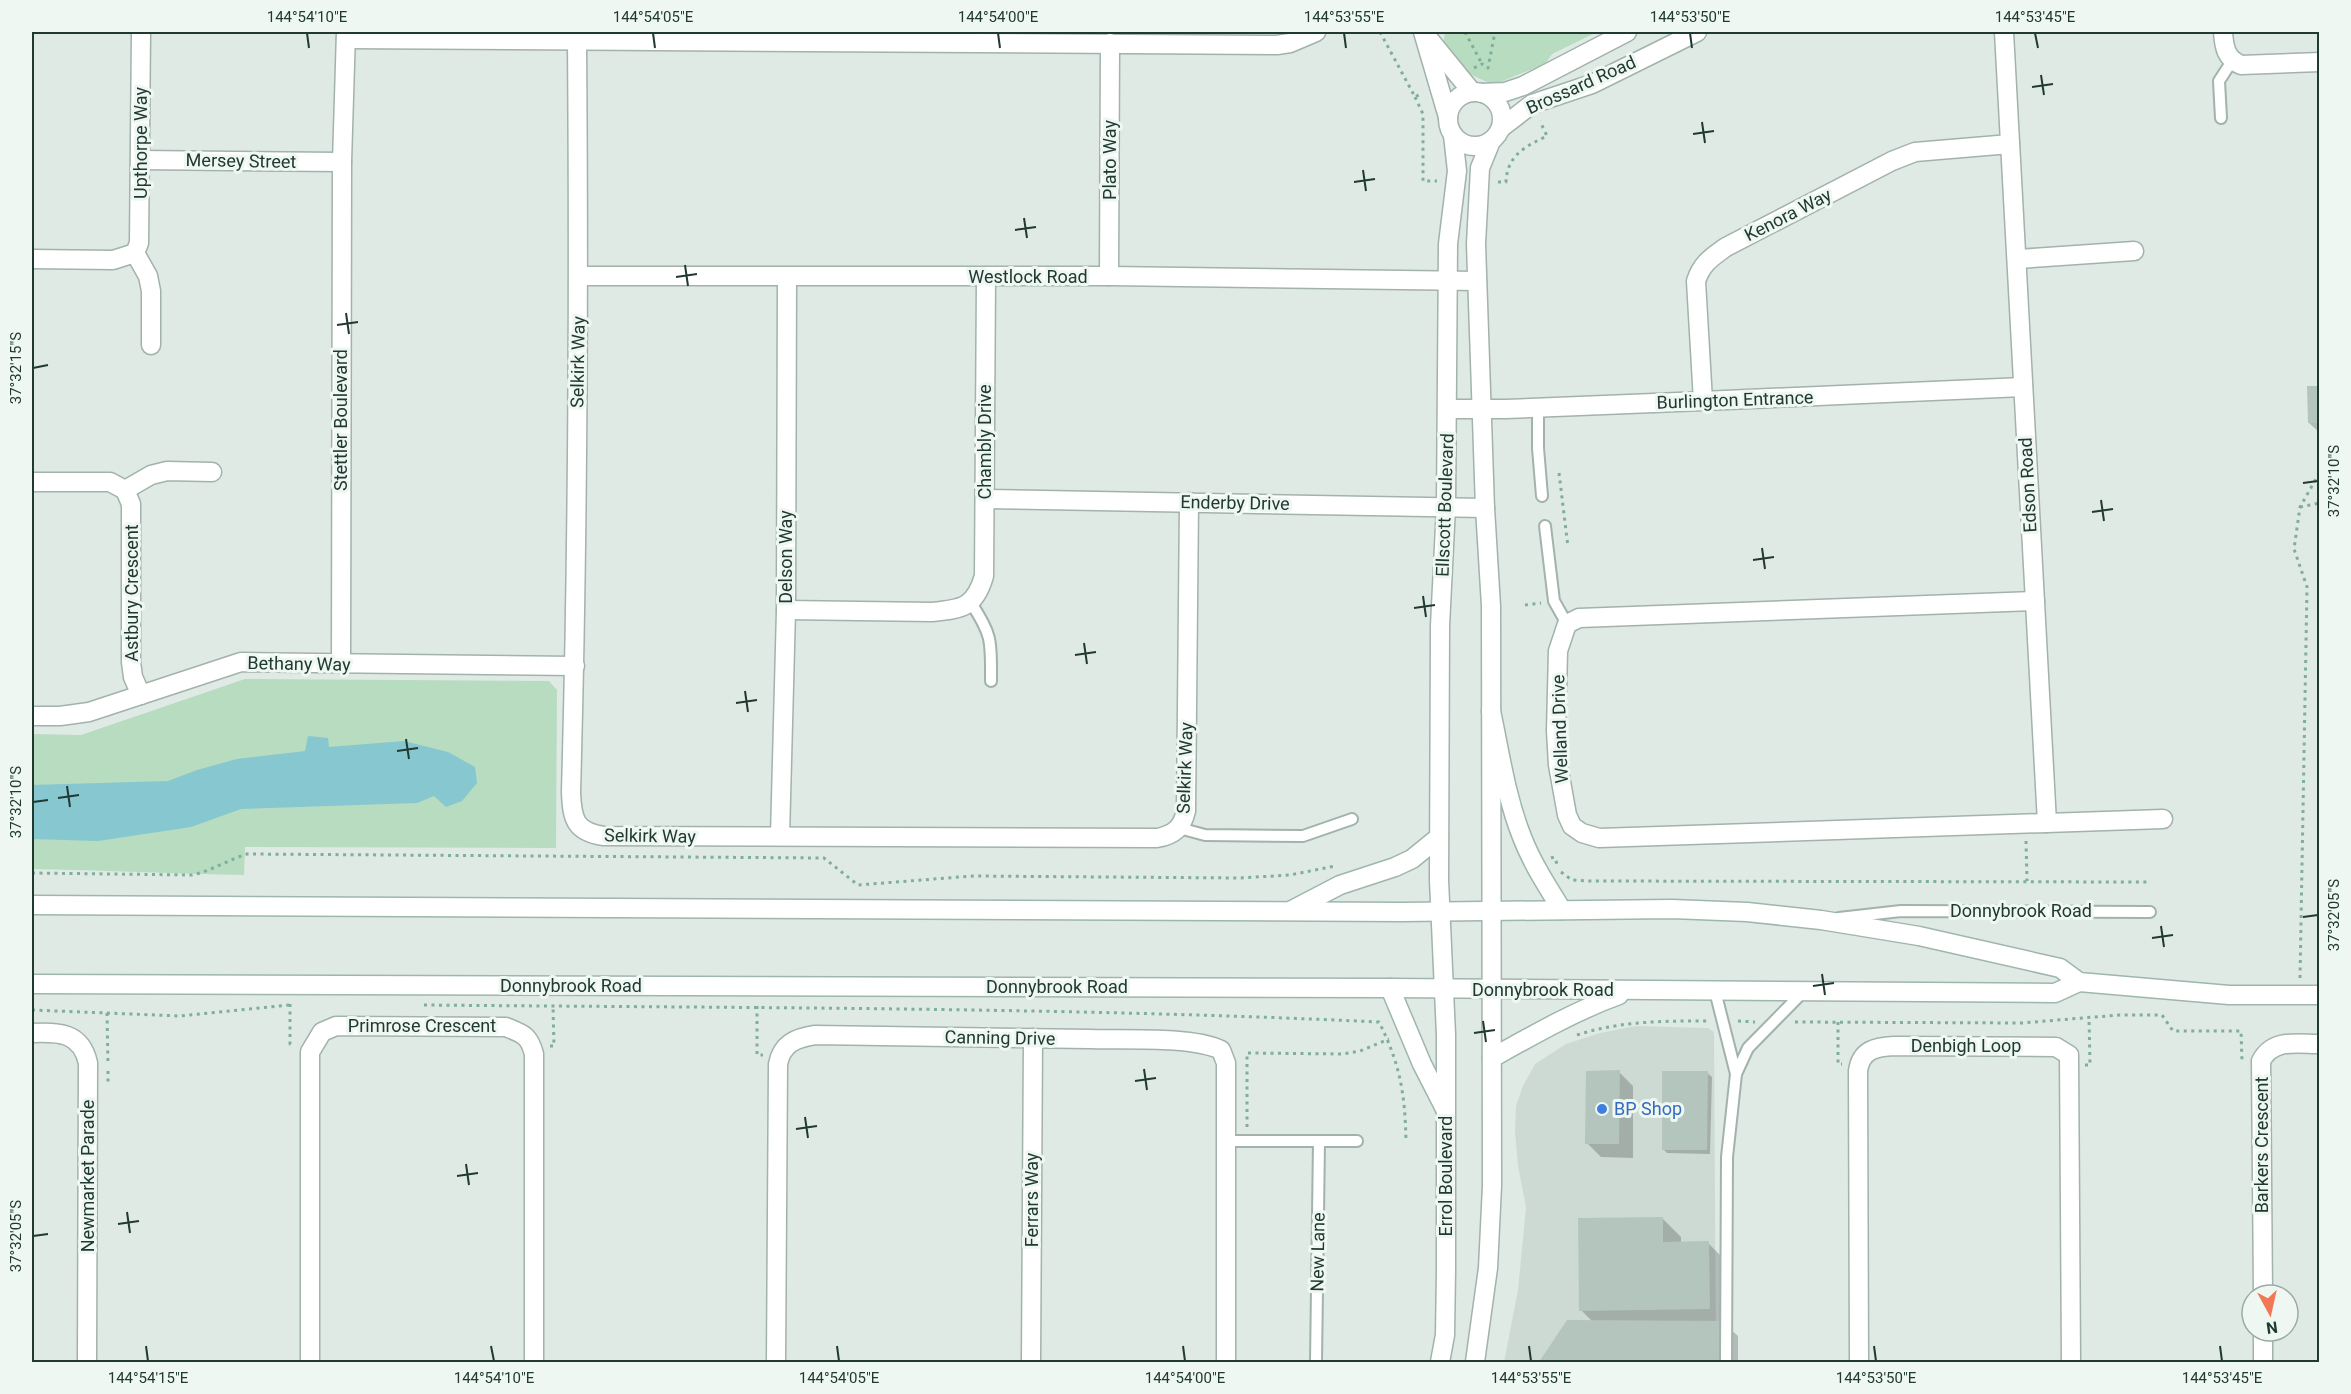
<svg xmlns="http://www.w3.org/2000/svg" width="2351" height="1394" font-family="Roboto,sans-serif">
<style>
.built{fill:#cddad3}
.green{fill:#b7dcc0}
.water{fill:#86c7d0}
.shadow{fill:#0003}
.building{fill:#b4c5bd}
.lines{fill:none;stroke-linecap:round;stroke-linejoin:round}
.service-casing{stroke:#a2b2ac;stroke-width:14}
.minor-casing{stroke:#a2b2ac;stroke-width:21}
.tertiary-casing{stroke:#a2b2ac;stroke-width:21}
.secondary-casing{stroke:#9eb6ac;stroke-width:21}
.path{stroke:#7fae9e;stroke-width:3;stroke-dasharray:3 4.5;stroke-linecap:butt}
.service{stroke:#fff;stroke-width:10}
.minor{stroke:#fff;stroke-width:18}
.tertiary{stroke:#fff;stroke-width:18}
.secondary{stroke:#fff;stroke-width:18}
.ticks{fill:none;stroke:#203a32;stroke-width:2}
.shop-dot{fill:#3f7fe0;stroke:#eff7f3;stroke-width:2}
.labels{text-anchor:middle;stroke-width:6;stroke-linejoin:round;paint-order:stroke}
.street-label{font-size:18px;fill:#203a32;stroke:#eff7f3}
.shop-label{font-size:18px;fill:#366cbe;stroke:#eff7f3;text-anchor:start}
.neatline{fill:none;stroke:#203a32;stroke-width:2}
.ticks-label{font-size:15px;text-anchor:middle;fill:#203a32}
</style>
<rect width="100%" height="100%" fill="#dfeae5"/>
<path class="built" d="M 1636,1026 L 1708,1028 L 1714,1032 L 1716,1362 L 1504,1362 L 1518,1290 L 1526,1207 L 1518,1166 L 1515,1132 L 1516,1106 L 1523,1086 L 1535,1064 L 1566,1044 L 1600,1033 Z"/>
<g class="green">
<path d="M 1445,32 L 1597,32 L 1552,54 L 1545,64 L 1500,82 L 1489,83 L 1461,70 L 1443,44 Z"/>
<path d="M 245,679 L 549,681 L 557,690 L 556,848 L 245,847 L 244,875 C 173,874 103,870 32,869 L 32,734 L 81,735 Z"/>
</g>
<path class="water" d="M 308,736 L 328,738 L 329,747 L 404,741 L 448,752 L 475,767 L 477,783 L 462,801 L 446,807 L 434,796 L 417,803 L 241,809 L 191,827 L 98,841 L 32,839 L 32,785 L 168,781 L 197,770 L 237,759 L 305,751 Z"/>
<g class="shadow">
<path d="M 2320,387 L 2320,433 L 2309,423 Z"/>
<path d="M 1619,1072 L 1633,1086 L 1633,1158 L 1601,1157 L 1587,1143 Z"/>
<path d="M 1707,1073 L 1712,1077 L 1710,1154 L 1667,1153 L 1663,1149 Z"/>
<path d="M 1662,1218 L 1681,1237 L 1681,1243 L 1708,1243 L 1727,1262 L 1728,1327 L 1738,1336 L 1738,1362 L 1541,1362 L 1568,1322 L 1593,1322 L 1581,1310 Z"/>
</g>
<g class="building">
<path d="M 2307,386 L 2320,386 L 2320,423 L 2308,423 Z"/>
<path d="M 1620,1070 L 1619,1144 L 1585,1144 L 1586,1071 Z"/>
<path d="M 1662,1071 L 1708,1071 L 1707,1150 L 1662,1150 Z"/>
<path d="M 1663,1217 L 1663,1242 L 1709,1241 L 1710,1309 L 1579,1311 L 1578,1218 Z"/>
<path d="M 1567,1320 L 1724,1321 L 1725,1362 L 1539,1362 Z"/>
</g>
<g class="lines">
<defs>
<g id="service">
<path d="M 2221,118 L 2219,81 L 2232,61"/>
<path d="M 1538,407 L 1538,448 L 1542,496"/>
<path d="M 1545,526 L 1554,601 L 1567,624"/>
<path d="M 971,603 C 993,636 991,642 991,681"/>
<path d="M 1179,828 L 1205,835 L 1303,836 L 1352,819"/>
<path d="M 1839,918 L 1901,911 L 2150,912"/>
<path d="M 1715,991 L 1736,1074"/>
<path d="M 1226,1141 L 1357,1141"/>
<path d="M 1316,1362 L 1319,1141"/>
<path d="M 1726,1362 L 1727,1157 L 1736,1074 L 1748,1048 L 1804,991"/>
</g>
<g id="minor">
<path d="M 2004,32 L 2047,823"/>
<path d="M 2223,32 C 2224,47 2226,59 2241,65 L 2320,62"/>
<path d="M 346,39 L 1277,45 L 1290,43 L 1316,32"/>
<path d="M 577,41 C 579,291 578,541 571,792 C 572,819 575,832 604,836 L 1157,838 C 1174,835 1182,828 1186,811 L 1189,502"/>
<path d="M 140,160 L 342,162"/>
<path d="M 135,253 L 148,276 L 151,291 L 151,345"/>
<path d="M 32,259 L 113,260 L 135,253 L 139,243 L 141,32"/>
<path d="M 2018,259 L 2134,251"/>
<path d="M 579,276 L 1109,276 L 1477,281"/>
<path d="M 1109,276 L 1110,43"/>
<path d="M 1703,401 L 1696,281 C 1702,263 1711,258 1726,247 L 1892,161 L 1915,152 L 2010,144"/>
<path d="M 1448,409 L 1506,409 L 1703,401 L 2023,387"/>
<path d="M 32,482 L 110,482 L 125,490 L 151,475 L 167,471 L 212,472"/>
<path d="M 125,490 L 131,504 L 131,662 L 133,677 L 141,695"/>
<path d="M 985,499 L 1485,508"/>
<path d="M 2035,601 L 1579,618 L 1567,624 L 1558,651 L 1556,731 L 1558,765 L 1567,815 L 1572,826 L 1582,833 L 1599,838 L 2163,819"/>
<path d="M 786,610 L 932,612 C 963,609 975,607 984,576 L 986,277"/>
<path d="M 341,664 L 342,162 L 346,32"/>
<path d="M 32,716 L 60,716 L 89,712 L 241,662 L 575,666"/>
<path d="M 780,836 L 786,610 L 787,277"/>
<path d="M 32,1033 C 59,1032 81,1032 88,1063 L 87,1362"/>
<path d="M 2263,1295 L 2261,1061 C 2273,1038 2298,1044 2320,1044"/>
<path d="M 310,1362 L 310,1052 L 322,1032 L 336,1026 L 506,1027 C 523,1034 529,1035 534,1054 L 534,1362"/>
<path d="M 776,1362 L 778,1064 C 782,1044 795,1038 815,1035 C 906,1036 998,1037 1090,1039 C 1124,1040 1192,1036 1221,1050 L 1226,1063 L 1226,1362"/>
<path d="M 1031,1362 L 1033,1038"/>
<path d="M 1859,1362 L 1858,1071 C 1861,1050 1875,1047 1894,1046 L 2056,1047 L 2069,1055 L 2071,1362"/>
<path d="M 2263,1362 L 2263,1331"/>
</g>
<g id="tertiary">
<path d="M 1423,32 L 1448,117"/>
<path d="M 1428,38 L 1472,92"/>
<circle cx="1475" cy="119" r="27"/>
<path d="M 1482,93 L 1505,92 L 1523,86 L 1627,32"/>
<path d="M 1501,128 L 1532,104 L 1592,84 L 1697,32"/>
<path d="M 1440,1362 L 1445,1335 L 1446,1270 L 1446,1035 L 1439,880 L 1440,626 L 1446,506 L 1448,244 L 1457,171 L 1453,135"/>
<path d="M 1475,1362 L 1488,1268 L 1492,1186 L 1491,606 L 1485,508 L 1476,244 L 1480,168 L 1491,141"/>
</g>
<g id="secondary">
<path d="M 1491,711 C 1500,753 1506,797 1522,837 C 1532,863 1547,886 1562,910"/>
<path d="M 32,905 L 1402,912 L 1672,909 L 1747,912 L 1821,920 L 1919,936 L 2060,968 L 2079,982 L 2229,995 L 2320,995"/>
<path d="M 1292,910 L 1340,885 L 1395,867 L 1412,859 L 1439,837"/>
<path d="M 32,984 L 1390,988 L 2055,993 L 2079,982"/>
<path d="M 1390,988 L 1422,1064 L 1445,1109"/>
<path d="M 1492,1058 C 1533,1035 1575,1011 1619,995"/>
</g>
</defs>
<use href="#service" class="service-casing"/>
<use href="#minor" class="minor-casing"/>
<use href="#tertiary" class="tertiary-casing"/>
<use href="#secondary" class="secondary-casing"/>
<g class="path">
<path d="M 1380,32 L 1415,97 L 1422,93"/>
<path d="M 1465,32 L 1482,64"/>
<path d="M 1474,68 L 1482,64 L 1488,68 L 1495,32"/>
<path d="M 1415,97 L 1423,114 L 1423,181 L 1437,181"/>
<path d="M 1498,182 L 1506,182 C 1507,155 1526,146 1547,136 L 1540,121"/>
<path d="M 1559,473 L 1568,547"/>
<path d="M 2300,507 L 2320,503"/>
<path d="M 1525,605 L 1541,603"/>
<path d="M 2026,841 L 2027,881"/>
<path d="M 1551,858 L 1554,857 L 1558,866"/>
<path d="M 1561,872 L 1572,880 L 1587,881 L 2148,882"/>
<path d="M 32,873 L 192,875 C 211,871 228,860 247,854 L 824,858 L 858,885 L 973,876 L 1239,878 L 1290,875 L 1335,866"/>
<path d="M 2300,978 L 2307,587 L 2294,549 L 2300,507 L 2320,472"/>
<path d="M 290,1004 L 290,1044 L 293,1044"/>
<path d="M 424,1005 C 742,1008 1061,1007 1379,1022 C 1400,1064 1405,1093 1406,1141"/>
<path d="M 757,1006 L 757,1055 L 763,1055"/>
<path d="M 32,1010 L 180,1016 L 289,1005"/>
<path d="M 107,1013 L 108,1065"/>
<path d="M 1738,1021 L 1755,1022"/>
<path d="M 1795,1022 L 2022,1023 L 2119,1015 L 2162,1015 L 2173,1031 L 2241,1031 L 2242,1061"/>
<path d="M 1838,1022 L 1838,1064 L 1842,1064"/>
<path d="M 1577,1035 C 1620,1021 1662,1021 1707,1021"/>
<path d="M 550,1046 L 554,1046 L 553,1006"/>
<path d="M 2085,1065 L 2090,1065 L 2089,1018"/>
<path d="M 108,1071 L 108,1084"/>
<path d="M 1247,1127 L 1247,1053 L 1343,1054 L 1360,1051 L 1389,1039"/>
</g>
<use href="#service" class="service"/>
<use href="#minor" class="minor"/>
<use href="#tertiary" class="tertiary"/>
<use href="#secondary" class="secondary"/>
</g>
<path class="ticks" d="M 307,33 L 309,48M 653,33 L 655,48M 998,33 L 1000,48M 1344,33 L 1346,48M 1690,33 L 1692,48M 2035,33 L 2038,48M 2041,75 L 2044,95M 2032,87 L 2053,84M 1702,122 L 1705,143M 1693,134 L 1714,131M 1363,170 L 1366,191M 1354,182 L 1375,179M 1024,218 L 1027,238M 1015,230 L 1036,227M 685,265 L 688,286M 676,277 L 697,274M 346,313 L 349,334M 337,325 L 358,322M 33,368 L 48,365M 2303,483 L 2318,481M 2101,500 L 2104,521M 2092,512 L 2113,509M 1762,548 L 1765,569M 1753,560 L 1774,557M 1423,596 L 1426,617M 1414,608 L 1435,605M 1084,643 L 1087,664M 1075,655 L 1096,652M 745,691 L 748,712M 736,703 L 757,700M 406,739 L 409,759M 397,751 L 418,748M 67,786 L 70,807M 58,798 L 79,795M 33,802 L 48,800M 2303,917 L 2318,915M 2161,926 L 2164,947M 2152,938 L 2173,935M 1822,974 L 1825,995M 1813,986 L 1834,983M 1483,1021 L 1486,1042M 1474,1033 L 1495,1030M 1144,1069 L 1147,1090M 1135,1081 L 1156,1078M 805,1117 L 808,1138M 796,1129 L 817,1126M 466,1164 L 469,1185M 457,1176 L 478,1173M 127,1212 L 130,1233M 118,1224 L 139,1221M 33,1236 L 48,1234M 146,1346 L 148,1361M 491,1346 L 494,1361M 837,1346 L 839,1361M 1183,1346 L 1185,1361M 1529,1346 L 1531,1361M 1874,1346 L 1876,1361M 2220,1346 L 2222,1361"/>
<circle class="shop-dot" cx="1602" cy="1109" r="6"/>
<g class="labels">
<g class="street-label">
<text transform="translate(1581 85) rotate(-24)" y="6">Brossard Road</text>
<text transform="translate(141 143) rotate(-90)" y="6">Upthorpe Way</text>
<text transform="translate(1110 160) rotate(-90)" y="6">Plato Way</text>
<text transform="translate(241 161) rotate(1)" y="6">Mersey Street</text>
<text transform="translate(1788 215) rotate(-27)" y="6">Kenora Way</text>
<text x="1028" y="283">Westlock Road</text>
<text transform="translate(578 362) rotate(-89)" y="6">Selkirk Way</text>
<text transform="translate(1735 400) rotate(-2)" y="6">Burlington Entrance</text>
<text transform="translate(341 420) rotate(-90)" y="6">Stettler Boulevard</text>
<text transform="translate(985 442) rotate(-90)" y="6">Chambly Drive</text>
<text transform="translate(2028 485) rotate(-93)" y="6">Edson Road</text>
<text transform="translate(1235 503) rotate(1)" y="6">Enderby Drive</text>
<text transform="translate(1445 505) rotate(-88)" y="6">Ellscott Boulevard</text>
<text transform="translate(786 557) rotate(-90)" y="6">Delson Way</text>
<text transform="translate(132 593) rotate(-90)" y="6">Astbury Crescent</text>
<text transform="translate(299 664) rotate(1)" y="6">Bethany Way</text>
<text transform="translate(1560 729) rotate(-92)" y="6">Welland Drive</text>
<text transform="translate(1185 768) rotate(-88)" y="6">Selkirk Way</text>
<text transform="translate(650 836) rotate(1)" y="6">Selkirk Way</text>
<text x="2021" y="917">Donnybrook Road</text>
<text x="571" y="992">Donnybrook Road</text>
<text x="1057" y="993">Donnybrook Road</text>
<text x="1543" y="996">Donnybrook Road</text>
<text x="422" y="1032">Primrose Crescent</text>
<text transform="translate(1000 1038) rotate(1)" y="6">Canning Drive</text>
<text x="1966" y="1052">Denbigh Loop</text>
<text transform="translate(2262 1145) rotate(-90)" y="6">Barkers Crescent</text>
<text transform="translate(88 1176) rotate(-90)" y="6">Newmarket Parade</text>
<text transform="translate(1446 1176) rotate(-90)" y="6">Errol Boulevard</text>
<text transform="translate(1032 1200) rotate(-90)" y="6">Ferrars Way</text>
<text transform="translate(1318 1252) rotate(-89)" y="6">New Lane</text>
</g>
<g class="shop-label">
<text x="1614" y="1115">BP Shop</text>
</g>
</g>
<rect width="2351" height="1394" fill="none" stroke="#eff7f3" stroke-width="66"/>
<g transform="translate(2270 1313) rotate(172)"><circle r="28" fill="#eff7f3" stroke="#9caba6" stroke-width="1.5"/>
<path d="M0-4.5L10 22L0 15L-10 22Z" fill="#f27755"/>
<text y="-9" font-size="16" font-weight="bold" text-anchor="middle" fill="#203a32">N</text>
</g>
<rect x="33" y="33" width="2285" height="1328" class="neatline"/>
<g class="ticks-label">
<text x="307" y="22">144°54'10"E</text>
<text x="653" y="22">144°54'05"E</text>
<text x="998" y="22">144°54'00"E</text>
<text x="1344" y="22">144°53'55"E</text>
<text x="1690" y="22">144°53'50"E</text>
<text x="2035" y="22">144°53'45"E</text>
<text transform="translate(16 368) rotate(-90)" y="5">37°32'15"S</text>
<text transform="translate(2334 481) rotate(-90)" y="5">37°32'10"S</text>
<text transform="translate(16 802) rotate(-90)" y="5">37°32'10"S</text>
<text transform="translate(2334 915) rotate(-90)" y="5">37°32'05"S</text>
<text transform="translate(16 1236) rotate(-90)" y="5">37°32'05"S</text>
<text x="148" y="1383">144°54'15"E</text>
<text x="494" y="1383">144°54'10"E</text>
<text x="839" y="1383">144°54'05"E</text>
<text x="1185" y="1383">144°54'00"E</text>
<text x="1531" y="1383">144°53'55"E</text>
<text x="1876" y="1383">144°53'50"E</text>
<text x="2222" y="1383">144°53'45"E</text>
</g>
</svg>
